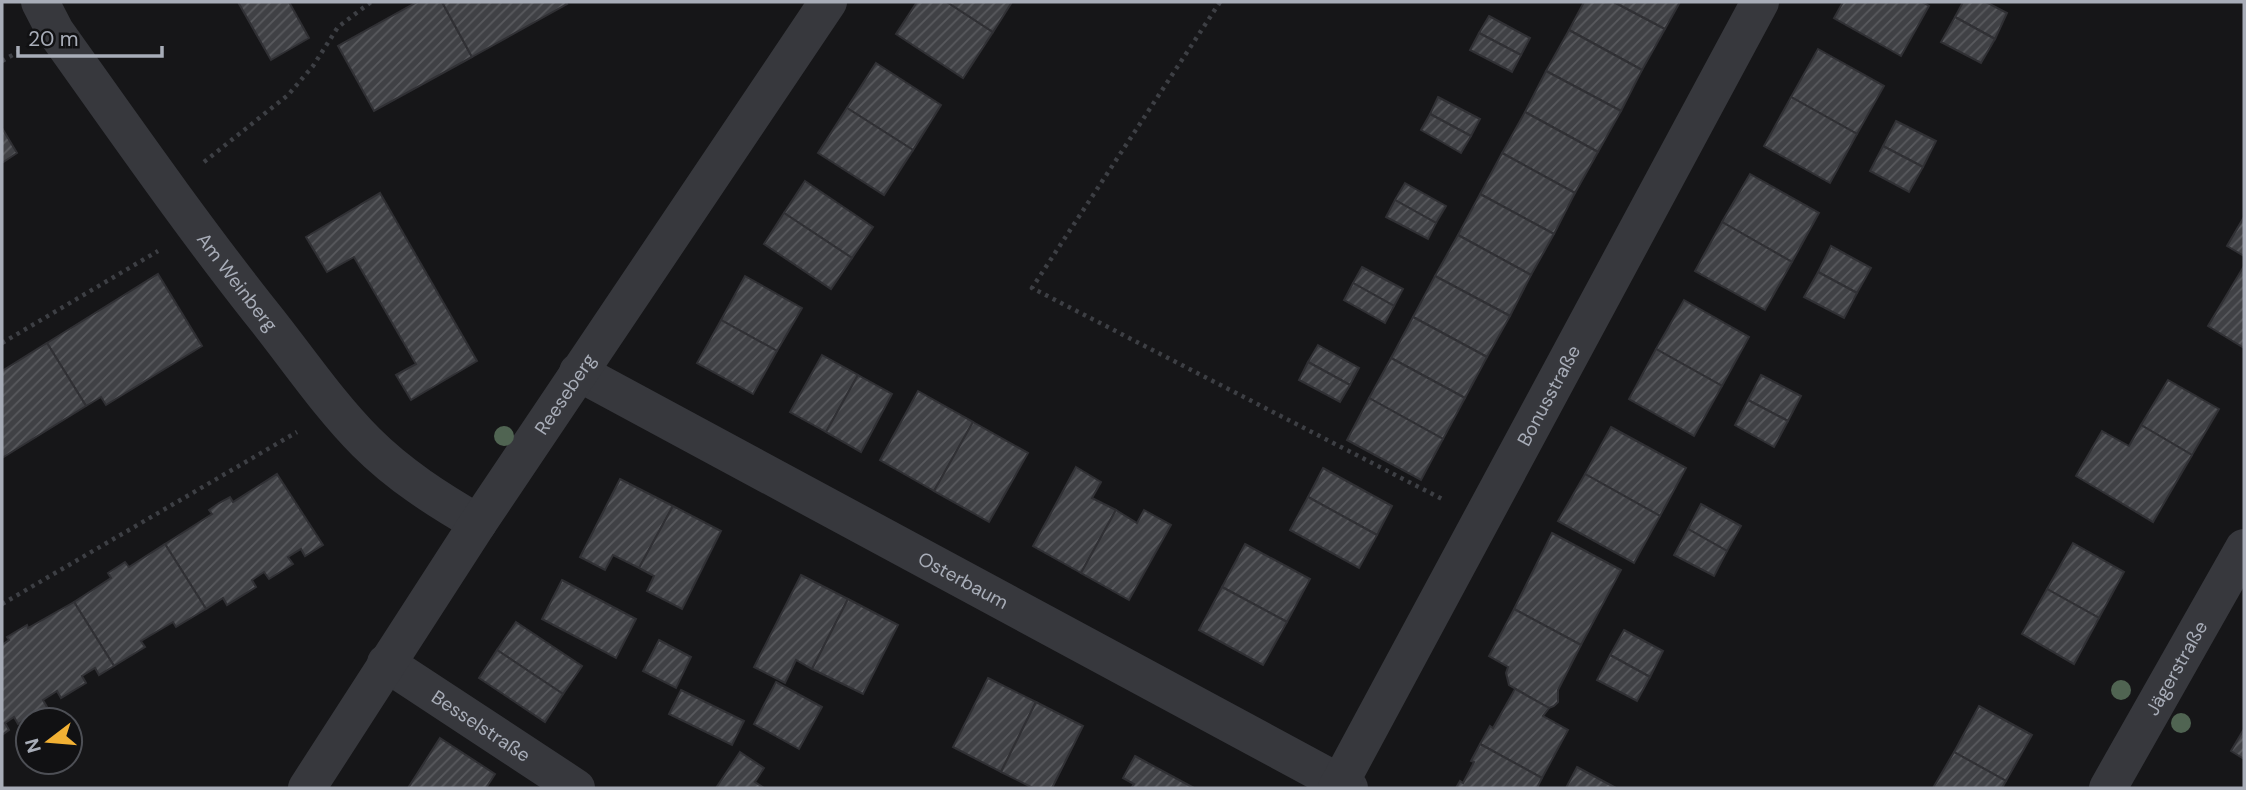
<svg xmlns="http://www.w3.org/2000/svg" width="2246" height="790" font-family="'DM Sans',sans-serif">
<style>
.building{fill:url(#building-hatch);stroke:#303034;stroke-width:2}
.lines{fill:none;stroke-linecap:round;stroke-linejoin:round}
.path{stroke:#3d3f44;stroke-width:4.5;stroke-dasharray:3.5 5;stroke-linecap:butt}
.minor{stroke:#37383d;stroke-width:38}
.tertiary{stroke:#37383d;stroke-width:38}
.tree{fill:#506452}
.labels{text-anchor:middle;stroke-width:7;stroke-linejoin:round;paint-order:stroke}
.street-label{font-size:19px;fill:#a8adb8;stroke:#111113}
</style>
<defs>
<pattern id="building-hatch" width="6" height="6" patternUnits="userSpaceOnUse" patternTransform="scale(1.75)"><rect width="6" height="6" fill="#404145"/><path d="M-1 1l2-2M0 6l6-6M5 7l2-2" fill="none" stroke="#595a5e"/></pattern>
</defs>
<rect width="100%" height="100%" fill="#161618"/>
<g class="building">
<path d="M 238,2 L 289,2 L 309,38 L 271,60 Z"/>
<path d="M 417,2 L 442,2 L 472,57 L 374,111 L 338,46 Z"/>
<path d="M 442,2 L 565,2 L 567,4 L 472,57 Z"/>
<path d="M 917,2 L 947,2 L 993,32 L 963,78 L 896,34 Z"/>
<path d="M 947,2 L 1012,2 L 993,32 Z"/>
<path d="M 1584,2 L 1614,2 L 1665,29 L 1642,70 L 1569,30 Z"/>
<path d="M 1614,2 L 1680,2 L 1665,29 Z"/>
<path d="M 1843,2 L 1922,2 L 1929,6 L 1901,56 L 1834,18 Z"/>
<path d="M 1963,2 L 1986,2 L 2007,13 L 1995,39 L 1955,17 Z"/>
<path d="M 1489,16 L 1530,38 L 1521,55 L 1479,33 Z"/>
<path d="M 1955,17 L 1995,39 L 1981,63 L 1941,42 Z"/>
<path d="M 1569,30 L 1642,70 L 1621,111 L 1546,71 Z"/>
<path d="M 1479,33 L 1521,55 L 1512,72 L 1470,50 Z"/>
<path d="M 1818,49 L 1884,86 L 1857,134 L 1791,97 Z"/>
<path d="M 876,63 L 941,105 L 913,150 L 847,108 Z"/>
<path d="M 1546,71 L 1621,111 L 1598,152 L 1525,112 Z"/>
<path d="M 1438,97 L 1480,119 L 1471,136 L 1430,114 Z"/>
<path d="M 1791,97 L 1857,134 L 1830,183 L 1764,146 Z"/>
<path d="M 847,108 L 913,150 L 884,195 L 818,153 Z"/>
<path d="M 1525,112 L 1598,152 L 1575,193 L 1502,153 Z"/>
<path d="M 1430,114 L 1471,136 L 1461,153 L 1421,130 Z"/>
<path d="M 1896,121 L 1936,141 L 1923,167 L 1883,146 Z"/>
<path d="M 2,128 L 17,153 L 2,163 Z"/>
<path d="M 1883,146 L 1923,167 L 1909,192 L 1870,171 Z"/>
<path d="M 1502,153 L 1575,193 L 1554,234 L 1480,194 Z"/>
<path d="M 1750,174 L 1819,213 L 1792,262 L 1722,222 Z"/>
<path d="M 805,181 L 873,227 L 852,258 L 784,213 Z"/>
<path d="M 1405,183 L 1446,206 L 1436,223 L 1395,200 Z"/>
<path d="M 380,193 L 477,361 L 411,400 L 396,375 L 416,364 L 354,257 L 327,272 L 306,237 Z"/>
<path d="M 1480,194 L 1554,234 L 1531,275 L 1458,235 Z"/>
<path d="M 1395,200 L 1436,223 L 1428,239 L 1386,217 Z"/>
<path d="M 784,213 L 852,258 L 831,289 L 764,244 Z"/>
<path d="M 2244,217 L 2244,256 L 2227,246 Z"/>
<path d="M 1722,222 L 1792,262 L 1765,310 L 1695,271 Z"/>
<path d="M 1458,235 L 1531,275 L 1510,316 L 1435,276 Z"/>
<path d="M 1831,246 L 1871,268 L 1857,293 L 1818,272 Z"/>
<path d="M 2244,266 L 2244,348 L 2208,326 Z"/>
<path d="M 1362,267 L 1403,289 L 1394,306 L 1353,283 Z"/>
<path d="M 1818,272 L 1857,293 L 1844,318 L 1804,297 Z"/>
<path d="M 158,274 L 202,346 L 106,405 L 101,397 L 86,406 L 47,343 Z"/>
<path d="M 745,276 L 802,308 L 777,351 L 721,320 Z"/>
<path d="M 1435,276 L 1510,316 L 1487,357 L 1413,317 Z"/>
<path d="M 1353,283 L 1394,306 L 1385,323 L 1344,300 Z"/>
<path d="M 1684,300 L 1749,337 L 1722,386 L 1656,349 Z"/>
<path d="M 1413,317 L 1487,357 L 1465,398 L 1391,358 Z"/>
<path d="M 721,320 L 777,351 L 753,394 L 697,363 Z"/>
<path d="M 47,343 L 86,406 L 2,458 L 2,371 Z"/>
<path d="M 1318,345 L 1359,368 L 1350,385 L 1308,362 Z"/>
<path d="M 1656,349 L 1722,386 L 1694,436 L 1629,399 Z"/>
<path d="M 822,355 L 858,375 L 826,432 L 790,412 Z"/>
<path d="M 1391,358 L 1465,398 L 1443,439 L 1369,398 Z"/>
<path d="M 1308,362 L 1350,385 L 1340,402 L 1299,380 Z"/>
<path d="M 858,375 L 892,394 L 861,452 L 826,432 Z"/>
<path d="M 1761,375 L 1801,396 L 1788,421 L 1748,400 Z"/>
<path d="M 2168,380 L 2219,409 L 2192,455 L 2141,425 Z"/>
<path d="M 918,391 L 973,422 L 934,491 L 880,460 Z"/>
<path d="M 1369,398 L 1443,439 L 1421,480 L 1347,440 Z"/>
<path d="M 1748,400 L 1788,421 L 1774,447 L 1735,425 Z"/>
<path d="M 973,422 L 1028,453 L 989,522 L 934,491 Z"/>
<path d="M 2141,425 L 2192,455 L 2153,522 L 2076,476 L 2102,431 L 2129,446 Z"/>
<path d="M 1611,427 L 1686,468 L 1660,516 L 1585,474 Z"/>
<path d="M 1076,467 L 1101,482 L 1092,498 L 1116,510 L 1081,573 L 1033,546 Z"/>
<path d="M 1323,468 L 1392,506 L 1377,535 L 1308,497 Z"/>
<path d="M 277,474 L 323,545 L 305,556 L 301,549 L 288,557 L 293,564 L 269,579 L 264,572 L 252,580 L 256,587 L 227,605 L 223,598 L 206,609 L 165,544 L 212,514 L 209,510 L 219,503 L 230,497 L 233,502 Z"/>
<path d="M 1585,474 L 1660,516 L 1634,563 L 1558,521 Z"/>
<path d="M 620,479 L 673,506 L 639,568 L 613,555 L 605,570 L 580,557 Z"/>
<path d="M 1308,497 L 1377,535 L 1359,568 L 1290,530 Z"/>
<path d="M 1701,504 L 1741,526 L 1727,551 L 1688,529 Z"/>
<path d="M 673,506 L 721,531 L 682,609 L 647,591 L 654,576 L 639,568 Z"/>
<path d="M 1116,510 L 1137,523 L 1144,510 L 1171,525 L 1129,600 L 1081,573 Z"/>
<path d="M 1688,529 L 1727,551 L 1714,576 L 1674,555 Z"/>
<path d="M 1552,533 L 1621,570 L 1581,645 L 1514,609 Z"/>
<path d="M 2073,543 L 2124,572 L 2099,618 L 2047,589 Z"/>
<path d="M 165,544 L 206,609 L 176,627 L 173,622 L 141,641 L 145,647 L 114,666 L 74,602 L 111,578 L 108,573 L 125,562 L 129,567 Z"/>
<path d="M 1245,544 L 1310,579 L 1287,622 L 1222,587 Z"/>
<path d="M 801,575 L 848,599 L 812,669 L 796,660 L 785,683 L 754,667 Z"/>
<path d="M 562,580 L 636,619 L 616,658 L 542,619 Z"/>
<path d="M 1222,587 L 1287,622 L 1263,665 L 1199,630 Z"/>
<path d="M 2047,589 L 2099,618 L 2074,664 L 2022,634 Z"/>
<path d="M 848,599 L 898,625 L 863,694 L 812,669 Z"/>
<path d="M 74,602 L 114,666 L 99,675 L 95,668 L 82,676 L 86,683 L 61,698 L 57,691 L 43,700 L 47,707 L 18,724 L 14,717 L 5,723 L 9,730 L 2,735 L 2,645 L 9,640 L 7,637 L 27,625 L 28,628 Z"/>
<path d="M 1514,609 L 1581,645 L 1558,690 L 1558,702 L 1554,706 L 1549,708 L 1509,685 L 1506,673 L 1508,667 L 1489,656 Z"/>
<path d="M 516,622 L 582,666 L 563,694 L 497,650 Z"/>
<path d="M 1624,630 L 1663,651 L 1650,677 L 1610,655 Z"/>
<path d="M 659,640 L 691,657 L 676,688 L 643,671 Z"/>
<path d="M 497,650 L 563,694 L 545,722 L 479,678 Z"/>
<path d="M 1610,655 L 1650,677 L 1637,701 L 1597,680 Z"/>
<path d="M 988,678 L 1036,702 L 1001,772 L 953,747 Z"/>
<path d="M 776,682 L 822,707 L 799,749 L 754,724 Z"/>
<path d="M 1515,689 L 1549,708 L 1543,716 L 1568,730 L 1542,778 L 1480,744 L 1490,726 L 1493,728 Z"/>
<path d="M 681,690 L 744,721 L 732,745 L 669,714 Z"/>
<path d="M 1036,702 L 1083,726 L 1052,788 L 1033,788 L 1001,772 Z"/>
<path d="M 1979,706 L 2032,735 L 2006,781 L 1954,752 Z"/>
<path d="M 2244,729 L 2244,759 L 2231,751 Z"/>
<path d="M 440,738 L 495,774 L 486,788 L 408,788 Z"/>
<path d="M 1480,744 L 1542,778 L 1537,788 L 1456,788 L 1460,781 L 1463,783 L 1474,762 L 1471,761 Z"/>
<path d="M 740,752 L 764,768 L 755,782 L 764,788 L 716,788 Z"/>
<path d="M 1954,752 L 2006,781 L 2002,788 L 1933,788 Z"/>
<path d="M 1135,756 L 1194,788 L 1131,788 L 1134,784 L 1123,778 Z"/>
<path d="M 1577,767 L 1616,788 L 1566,788 Z"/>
</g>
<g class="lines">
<g class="path">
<path d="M 1220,2 L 1032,288 L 1442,499"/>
<path d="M 2,61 L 18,52"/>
<path d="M 204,162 L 288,95 L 313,66 L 338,27 L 371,2"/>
<path d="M 2,343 L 158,251"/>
<path d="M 2,604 L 297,432"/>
</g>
<g class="minor">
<path id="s1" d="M 40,2 L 55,31 C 122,125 188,220 259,310 C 294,353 327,403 366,442 C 399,475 438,500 478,523"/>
<path id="s2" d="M 578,372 L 1349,788"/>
<path id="s3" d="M 386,663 L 576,788"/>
<path id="s4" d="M 307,788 L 478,523 L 828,2"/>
<path id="s5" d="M 1337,788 L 1760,2"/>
</g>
<path class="tertiary" id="s6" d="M 2108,788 L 2244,548"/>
</g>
<g class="tree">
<circle cx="504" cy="436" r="10"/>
<circle cx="2121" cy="690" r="10"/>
<circle cx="2181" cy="723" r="10"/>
</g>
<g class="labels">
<g class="street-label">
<text dy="7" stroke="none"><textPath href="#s1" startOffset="343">Am Weinberg</textPath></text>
<text dy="7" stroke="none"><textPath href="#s4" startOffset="471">Reeseberg</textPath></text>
<text dy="7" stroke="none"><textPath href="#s5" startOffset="446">Bonusstraße</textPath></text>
<text dy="7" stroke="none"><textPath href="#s2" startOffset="438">Osterbaum</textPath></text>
<text dy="7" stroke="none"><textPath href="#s6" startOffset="138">Jägerstraße</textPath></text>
<text dy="7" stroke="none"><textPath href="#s3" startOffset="114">Besselstraße</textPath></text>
</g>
</g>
<rect width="2246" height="790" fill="none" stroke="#a8adb8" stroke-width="7"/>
<g transform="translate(49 741) rotate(254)"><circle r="33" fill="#111113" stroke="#4d4f55" stroke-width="2"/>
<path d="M0-5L12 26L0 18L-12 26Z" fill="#f2b134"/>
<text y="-10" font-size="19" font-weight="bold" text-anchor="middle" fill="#a8adb8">N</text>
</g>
<path d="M18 46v10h144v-10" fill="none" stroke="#a8adb8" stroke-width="3.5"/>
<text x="28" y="46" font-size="21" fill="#a8adb8" stroke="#111113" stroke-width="5" paint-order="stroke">20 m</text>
</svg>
